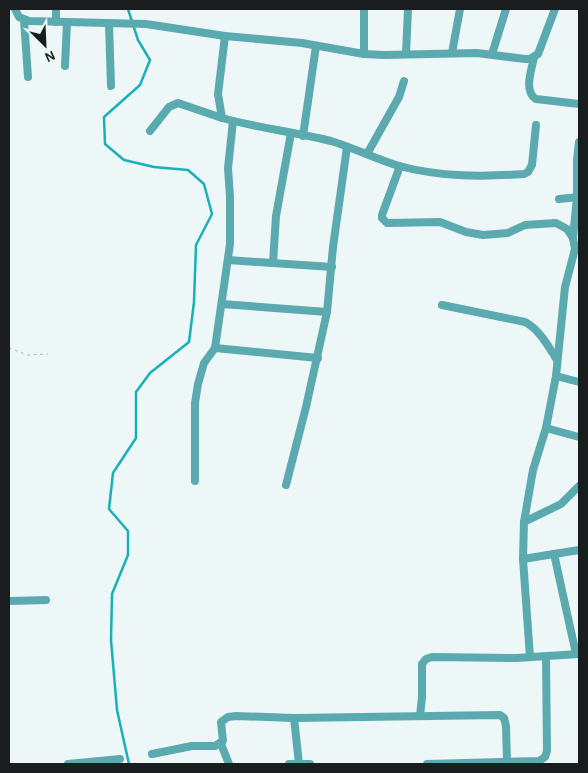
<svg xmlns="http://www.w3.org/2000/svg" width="588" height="773" font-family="Karla,sans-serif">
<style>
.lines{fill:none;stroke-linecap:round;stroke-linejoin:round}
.stream{stroke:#1ab0b9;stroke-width:2.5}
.path{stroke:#aab1b1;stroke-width:1;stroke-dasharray:2.5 4;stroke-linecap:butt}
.minor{stroke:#5baab0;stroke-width:8}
</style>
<rect width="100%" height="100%" fill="#eef7f7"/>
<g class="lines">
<path class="stream" d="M 128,9 L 138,40 L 150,60 L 140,85 L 104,117 L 105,144 L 124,160 L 154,167 L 188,170 L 204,184 L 212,214 L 196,245 L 194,302 L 189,342 L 150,373 L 136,392 L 136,438 L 113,473 L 109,509 L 128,531 L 128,555 L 112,594 L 111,640 L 117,710 L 129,764"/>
<path class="path" d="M 9,348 L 28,355 L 48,354"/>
<g class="minor">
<path d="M 15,9 L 19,17 L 29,21 L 146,24 L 225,36 L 302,43 L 364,54 L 384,55 L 477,53 L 525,59 L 530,59 L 538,54 L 555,9"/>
<path d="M 24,20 L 28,77"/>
<path d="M 56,22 L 56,9"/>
<path d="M 109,24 L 111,86"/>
<path d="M 225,36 L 218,94 L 222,118 C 258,128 295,132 331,141 C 354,148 376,159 399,166 C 441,177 482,177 524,174 L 528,172 L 532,165 L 536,125"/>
<path d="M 452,53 L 460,9"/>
<path d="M 364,54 L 364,9"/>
<path d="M 406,54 L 408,9"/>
<path d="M 492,54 L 506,9"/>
<path d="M 534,57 C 532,69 523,91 536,99 L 579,104"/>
<path d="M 65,66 L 67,23"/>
<path d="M 150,131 L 169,107 L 178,103 L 222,118"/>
<path d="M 303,136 L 316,46"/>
<path d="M 367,154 L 399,97 L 404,81"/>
<path d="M 400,166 L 382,215 L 382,218 L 387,223 L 440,222 L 466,232 L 483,235 L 508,233 L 525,225 L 556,223 L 567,229 L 573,238 L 575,249 L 565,287 L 556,376 L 546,428 L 533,470 L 524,522 L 523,559 L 530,657"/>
<path d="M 559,199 L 579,197"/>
<path d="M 573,238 L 577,197 L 577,160 L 579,142"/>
<path d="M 228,260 L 332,267"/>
<path d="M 273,263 L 276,216 L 291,133"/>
<path d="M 222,304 L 327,312"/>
<path d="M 442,305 L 525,322 C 540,330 548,346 557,360"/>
<path d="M 215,348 L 318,358"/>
<path d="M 556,376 L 579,382"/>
<path d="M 546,428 L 579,437"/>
<path d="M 195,481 L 195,403 L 198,384 L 204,363 L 215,348 L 230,244 L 230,197 L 228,168 L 233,121"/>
<path d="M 286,485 L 306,407 L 327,312 L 333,247 L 347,147"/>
<path d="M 524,522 L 561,504 L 579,486"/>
<path d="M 554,554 L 576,654"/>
<path d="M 523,559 L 579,550"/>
<path d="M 9,601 L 46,600"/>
<path d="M 420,716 L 422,697 L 422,664 L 426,659 L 432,657 L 516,658 L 579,654"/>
<path d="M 294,718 L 299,764"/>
<path d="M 221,744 L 229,764"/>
<path d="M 152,754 L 192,746 L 215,746 L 223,741 L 221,722 L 228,717 L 236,716 L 294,718 L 500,715 L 504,718 L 506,726 L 507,762"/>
<path d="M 68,764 L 120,759"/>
<path d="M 289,764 L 310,764"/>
<path d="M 427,764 L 539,761 L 545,757 L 547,751 L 546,657"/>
</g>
</g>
<rect width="588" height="773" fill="none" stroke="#1a1d1d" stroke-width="20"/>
<g transform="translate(45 45) rotate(156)" stroke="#eef7f7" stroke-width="4" paint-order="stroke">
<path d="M0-4L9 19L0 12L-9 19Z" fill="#1a1d1d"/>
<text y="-8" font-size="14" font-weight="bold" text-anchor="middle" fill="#1a1d1d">N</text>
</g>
</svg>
